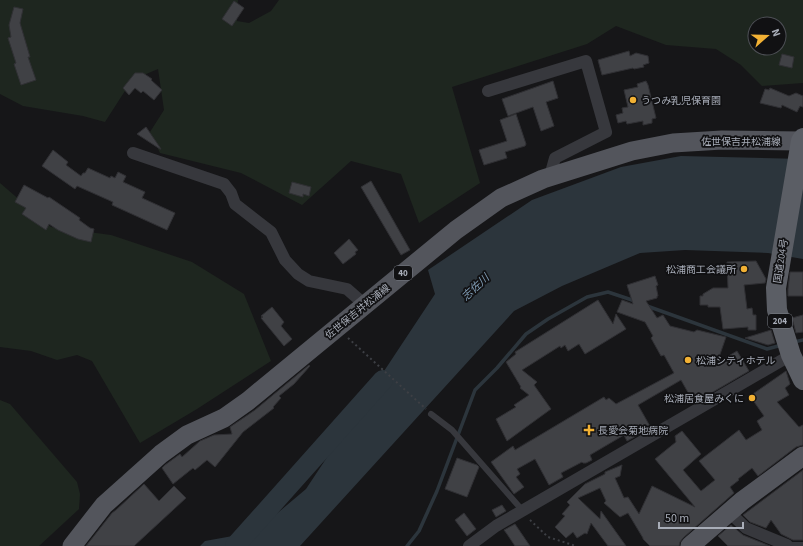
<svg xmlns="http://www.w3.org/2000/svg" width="803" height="546" font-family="'Source Sans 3','Noto Sans JP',sans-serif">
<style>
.green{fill:#1e261f;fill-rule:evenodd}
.water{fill:#2c353c}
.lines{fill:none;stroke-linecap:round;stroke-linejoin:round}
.stream{stroke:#2c353c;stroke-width:3.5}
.river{stroke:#2c353c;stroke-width:20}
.building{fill:#404145;stroke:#303034}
.path{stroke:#3d3f44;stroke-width:2;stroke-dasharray:2 3;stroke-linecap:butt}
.service{stroke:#37383d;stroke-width:6}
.minor{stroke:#37383d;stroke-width:12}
.primary{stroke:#53555c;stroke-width:19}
.trunk{stroke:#5b5e65;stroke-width:20}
.poi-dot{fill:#f2b134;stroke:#111113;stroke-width:1.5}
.labels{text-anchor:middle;stroke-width:3.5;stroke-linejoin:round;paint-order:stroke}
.shield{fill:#111113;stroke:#7b7e86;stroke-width:1}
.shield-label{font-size:9px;font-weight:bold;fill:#a8adb8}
.poi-label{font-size:10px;fill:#a8adb8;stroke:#111113;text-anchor:start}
.street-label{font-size:10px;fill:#a8adb8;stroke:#111113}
.water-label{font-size:11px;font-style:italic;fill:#7f9bb3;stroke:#111113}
</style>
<rect width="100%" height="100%" fill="#161618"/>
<g class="green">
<path d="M 0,0 L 238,0 L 237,21 L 249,23 L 271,11 L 279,0 L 803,0 L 803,83 L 762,86 L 741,65 L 716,49 L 666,45 L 616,26 L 587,44 L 452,87 L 480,183 L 419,223 L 401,174 L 351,161 L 302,205 L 241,173 L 160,153 L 150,132 L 164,110 L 158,69 L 132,80 L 105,122 L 83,116 L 23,106 L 0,94 ZM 755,24 L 779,24 L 779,48 L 755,48 Z"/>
<path d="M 0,183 L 51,227 L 111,235 L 192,262 L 244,294 L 271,361 L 197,409 L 140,443 L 92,361 L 77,355 L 57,360 L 31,351 L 0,347 Z"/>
<path d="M 0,400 L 10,404 L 77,482 L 80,494 L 79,509 L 39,546 L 0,546 Z"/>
</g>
<path class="water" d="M 681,156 L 803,159 L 803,259 L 768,253 L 685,250 L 640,253 L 562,286 L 514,311 L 300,546 L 200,546 L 205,541 L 255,532 L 306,489 L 435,294 L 428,270 L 532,200 L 621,167 Z"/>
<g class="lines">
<g class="stream">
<path d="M 647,306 L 767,349 L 782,345"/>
<path d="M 794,342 L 803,340"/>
<path d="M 407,546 L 419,531 L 437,491 L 475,390 L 497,368 L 526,334 L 548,319 L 587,297 L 608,292 L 635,301"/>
</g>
<path class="river" d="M 235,546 L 383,380"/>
</g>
<g class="building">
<path d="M 234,1 L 244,8 L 232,26 L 222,19 Z"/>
<path d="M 14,7 L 23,9 L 20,23 L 30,57 L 28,57 L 36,80 L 21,85 L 14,64 L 16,63 L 8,38 L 11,37 L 9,25 Z"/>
<path d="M 629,51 L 630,56 L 636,53 L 648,56 L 649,63 L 643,65 L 644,67 L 634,69 L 633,68 L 602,75 L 598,60 Z"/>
<path d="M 782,54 L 794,57 L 792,68 L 779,65 Z"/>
<path d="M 135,73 L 143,73 L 152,79 L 151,80 L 162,90 L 154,100 L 143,91 L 141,93 L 135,88 L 129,95 L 123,88 Z"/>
<path d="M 553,81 L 558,98 L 546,102 L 554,126 L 541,131 L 533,107 L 508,116 L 502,99 Z"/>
<path d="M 646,81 L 648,85 L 656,118 L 652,119 L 652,123 L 643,125 L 643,121 L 627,124 L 626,121 L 618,123 L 616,115 L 623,113 L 622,108 L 628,107 L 624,90 L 638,87 L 637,84 Z"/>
<path d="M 770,88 L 789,96 L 796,93 L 803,96 L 803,107 L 800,106 L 797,112 L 782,105 L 781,108 L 760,103 L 765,89 L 769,90 Z"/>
<path d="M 516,114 L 526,144 L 525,146 L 505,152 L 507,158 L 484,165 L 479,150 L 507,141 L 500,120 Z"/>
<path d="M 146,127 L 161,149 L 160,149 L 137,134 Z"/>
<path d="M 53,150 L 68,162 L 66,165 L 81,176 L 83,173 L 85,173 L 88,168 L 110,178 L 111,176 L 115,178 L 118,172 L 126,176 L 123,182 L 145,192 L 142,198 L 175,213 L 167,230 L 112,205 L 113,202 L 77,186 L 75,189 L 42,166 Z"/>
<path d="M 371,181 L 410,250 L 401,255 L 361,187 Z"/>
<path d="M 292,182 L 311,187 L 309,196 L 303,194 L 303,197 L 289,193 Z"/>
<path d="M 24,185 L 48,198 L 49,197 L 80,218 L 79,220 L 90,228 L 94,229 L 91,242 L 78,239 L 58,230 L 49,224 L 46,230 L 22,214 L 26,208 L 15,202 Z"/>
<path d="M 349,239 L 358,250 L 355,252 L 356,254 L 343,264 L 334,253 Z"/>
<path d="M 756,261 L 766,279 L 765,283 L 744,285 L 747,309 L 752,308 L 753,315 L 756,315 L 756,330 L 748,330 L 748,327 L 723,329 L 720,307 L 708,307 L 708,305 L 700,305 L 700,296 L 703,296 L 703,294 L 713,288 L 728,288 L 727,262 Z"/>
<path d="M 790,272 L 803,272 L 803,296 L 788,296 L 788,289 Z"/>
<path d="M 655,276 L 658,285 L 656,286 L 658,296 L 657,296 L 657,298 L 646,301 L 657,318 L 663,315 L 670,326 L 694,332 L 697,330 L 726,337 L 717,363 L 737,351 L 749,371 L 694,403 L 681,380 L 638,405 L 651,428 L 627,441 L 624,435 L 590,455 L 592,460 L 586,463 L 583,463 L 582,462 L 561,473 L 563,477 L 549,485 L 535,459 L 517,469 L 520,474 L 516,477 L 524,487 L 514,494 L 491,462 L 513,446 L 515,450 L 604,397 L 606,400 L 609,398 L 616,404 L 674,373 L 664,355 L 661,356 L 651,338 L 653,336 L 645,322 L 617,312 L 622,300 L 633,304 L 627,285 Z"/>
<path d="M 598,300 L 613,324 L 616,314 L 626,329 L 585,354 L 579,344 L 568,351 L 565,345 L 561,348 L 560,346 L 522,370 L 537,382 L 534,385 L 551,409 L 507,441 L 496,419 L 516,407 L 514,405 L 529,395 L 520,388 L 521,387 L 506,362 L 516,354 L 515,352 Z"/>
<path d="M 272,307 L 284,322 L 281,326 L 292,339 L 284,346 L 261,318 L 263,317 L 261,316 Z"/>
<path d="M 803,315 L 803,332 L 796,333 L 792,318 Z"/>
<path d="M 771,330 L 775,343 L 768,345 L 745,338 Z"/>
<path d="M 309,365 L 310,366 L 294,384 L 279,396 L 281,398 L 273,407 L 274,408 L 243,432 L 215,467 L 207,460 L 195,470 L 193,468 L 173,484 L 162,468 L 165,465 L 180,454 L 182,457 L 200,441 L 214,435 L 232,434 L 230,427 L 255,410 Z"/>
<path d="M 786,371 L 790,384 L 785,388 L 789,395 L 777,402 L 799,427 L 803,425 L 803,445 L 796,447 L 758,476 L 752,468 L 738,479 L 739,480 L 730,487 L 734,493 L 683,538 L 680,542 L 679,546 L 650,546 L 643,539 L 643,538 L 628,513 L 620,517 L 604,503 L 606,501 L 600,488 L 578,498 L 600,519 L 601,511 L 626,546 L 608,546 L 591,523 L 587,534 L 585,533 L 577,538 L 573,532 L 566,538 L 555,527 L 565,516 L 562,514 L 570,505 L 567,502 L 585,484 L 605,474 L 605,472 L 622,465 L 620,476 L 615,478 L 624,498 L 628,497 L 639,514 L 652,486 L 695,507 L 655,459 L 676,442 L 675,436 L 682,431 L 701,454 L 683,470 L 701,491 L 715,480 L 699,461 L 739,430 L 746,440 L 762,430 L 757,421 L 764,416 L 750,396 Z"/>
<path d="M 457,458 L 477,465 L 479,467 L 467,497 L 445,489 Z"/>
<path d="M 803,470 L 803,540 L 793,540 L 781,534 L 771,520 L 766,528 L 750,522 L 743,515 Z"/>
<path d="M 144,484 L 159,501 L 174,486 L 186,498 L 134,546 L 86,546 L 112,513 L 116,510 Z"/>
<path d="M 502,505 L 506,511 L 496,517 L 492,510 Z"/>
<path d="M 464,513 L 476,529 L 467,536 L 455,520 Z"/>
<path d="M 515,524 L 517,527 L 530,546 L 515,546 L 507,534 L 504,530 Z"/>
<path d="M 731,525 L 743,535 L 770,546 L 728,546 L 718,536 Z"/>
</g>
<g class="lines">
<g class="path">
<path d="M 348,338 L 426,409"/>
<path d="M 530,520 L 548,537 L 576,546"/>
</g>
<g class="service">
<path d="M 431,414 L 452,430 L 523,511"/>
<path d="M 787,545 L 803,545"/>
</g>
<g class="minor">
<path d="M 488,91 L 586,61 L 606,132 L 555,158 L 550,176"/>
<path d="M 133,153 L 224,184 L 231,193 L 235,204 L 271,232 L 285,260 L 298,274 L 309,281 L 347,289 L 364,304"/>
<path d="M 729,512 L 746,528 L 787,545 L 786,546"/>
<path d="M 469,546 L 496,526 L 791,355"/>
</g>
<g class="primary">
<path d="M 72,546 L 104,505 L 161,454 L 187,435 L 224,418 L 248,401 L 456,230 L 501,198 L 543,179 L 632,151 L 673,143 L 722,140 L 801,141"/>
<path d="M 690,546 L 742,501 L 803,456"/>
</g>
<path class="trunk" d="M 803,138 L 801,141 L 776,288 L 777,310 L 791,355 L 803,380"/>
</g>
<g class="poi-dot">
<circle cx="633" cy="100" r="4"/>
<circle cx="744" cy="269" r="4"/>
<circle cx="688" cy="360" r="4"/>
<circle cx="752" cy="398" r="4"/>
<path d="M587 424h4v4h4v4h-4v4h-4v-4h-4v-4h4z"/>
</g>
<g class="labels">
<g class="shield">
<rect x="394" y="266" width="18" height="14" rx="3"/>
<rect x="768" y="314" width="24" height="14" rx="3"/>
</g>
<g class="shield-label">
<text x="403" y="276">40</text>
<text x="780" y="324">204</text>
</g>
<g class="poi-label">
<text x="641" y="104">うつみ乳児保育園</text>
<text x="736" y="273" text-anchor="end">松浦商工会議所</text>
<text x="696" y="364">松浦シティホテル</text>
<text x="744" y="402" text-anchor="end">松浦居食屋みくに</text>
<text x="598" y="434">長愛会菊地病院</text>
</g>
<g class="street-label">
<text x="741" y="145">佐世保吉井松浦線</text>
<text transform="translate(780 261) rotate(-81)" y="4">国道204号</text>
<text transform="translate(357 311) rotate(-39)" y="4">佐世保吉井松浦線</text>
</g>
<g class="water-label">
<text transform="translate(475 287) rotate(-43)" y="4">志佐川</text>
</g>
</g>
<g transform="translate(767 36) rotate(70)"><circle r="19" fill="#111113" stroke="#4d4f55"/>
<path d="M0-3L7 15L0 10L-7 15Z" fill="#f2b134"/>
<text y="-6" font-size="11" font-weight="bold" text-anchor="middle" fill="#a8adb8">N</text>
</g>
<path d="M659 522v6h84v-6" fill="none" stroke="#a8adb8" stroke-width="2"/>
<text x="665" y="522" font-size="12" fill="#a8adb8" stroke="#111113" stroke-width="3" paint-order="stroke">50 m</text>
</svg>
